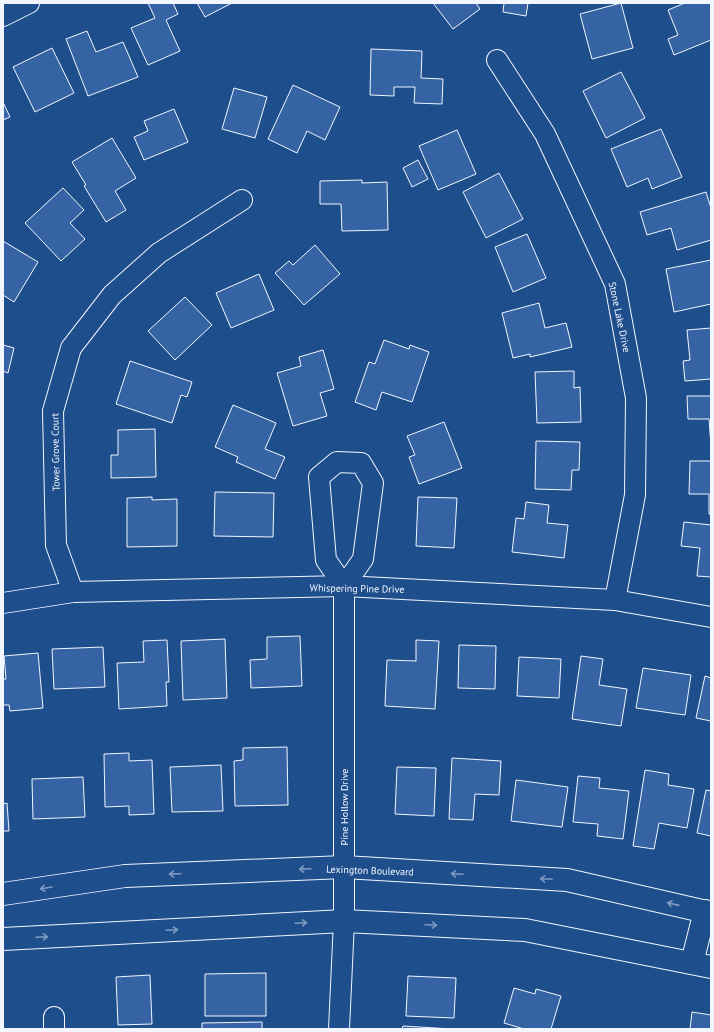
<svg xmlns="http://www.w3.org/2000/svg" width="714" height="1032" font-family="'PT Sans',sans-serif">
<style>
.building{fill:#3563a3;stroke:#f2f6ff}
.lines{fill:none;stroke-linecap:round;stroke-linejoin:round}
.street-casing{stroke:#f2f6ff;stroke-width:22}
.secondary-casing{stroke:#f2f6ff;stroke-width:24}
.street{stroke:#1f4e8c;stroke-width:20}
.secondary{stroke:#1f4e8c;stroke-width:22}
.oneway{stroke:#7e9ac0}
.labels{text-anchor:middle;stroke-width:3;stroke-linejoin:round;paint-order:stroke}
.street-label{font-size:10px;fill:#f2f6ff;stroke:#1f4e8c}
</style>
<rect width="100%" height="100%" fill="#1f4e8c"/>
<g class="building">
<path d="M 148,3 L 173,3 L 178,14 L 166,20 L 180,51 L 148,65 L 131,28 L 155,18 Z"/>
<path d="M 197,3 L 232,3 L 205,17 Z"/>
<path d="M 433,3 L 476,3 L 480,9 L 453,29 Z"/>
<path d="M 504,3 L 528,3 L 526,16 L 503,12 Z"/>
<path d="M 621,3 L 633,48 L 592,59 L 580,14 Z"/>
<path d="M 685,3 L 711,3 L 711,40 L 674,55 L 668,39 L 678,35 L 668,10 Z"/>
<path d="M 87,31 L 96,52 L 123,42 L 138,77 L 88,96 L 66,39 Z"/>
<path d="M 52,48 L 74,93 L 35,112 L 13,67 Z"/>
<path d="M 371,49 L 422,51 L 421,78 L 443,79 L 442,104 L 414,103 L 415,87 L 394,87 L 394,96 L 370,95 Z"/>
<path d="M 621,72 L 645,118 L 606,138 L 583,91 Z"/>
<path d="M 293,85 L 340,107 L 325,140 L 307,131 L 297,153 L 268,139 Z"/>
<path d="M 234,88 L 267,97 L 255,138 L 222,129 Z"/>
<path d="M 3,102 L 10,117 L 3,120 Z"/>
<path d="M 174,109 L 188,142 L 144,160 L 134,137 L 148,131 L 144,121 Z"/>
<path d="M 661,129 L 682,177 L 652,189 L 648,178 L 627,187 L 611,149 Z"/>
<path d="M 457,130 L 476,174 L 438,190 L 419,146 Z"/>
<path d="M 112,138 L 136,178 L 115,191 L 126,210 L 106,222 L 84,186 L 86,185 L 72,162 Z"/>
<path d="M 418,160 L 428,179 L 412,187 L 403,168 Z"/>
<path d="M 499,173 L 523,219 L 486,238 L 463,192 Z"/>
<path d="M 362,180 L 362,183 L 387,182 L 388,230 L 342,231 L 341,204 L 320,204 L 320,181 Z"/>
<path d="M 63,188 L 84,210 L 70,223 L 85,239 L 61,261 L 25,223 Z"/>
<path d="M 706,192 L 711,208 L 711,240 L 677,250 L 671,228 L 647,235 L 640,212 Z"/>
<path d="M 527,234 L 546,278 L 513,292 L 495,247 Z"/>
<path d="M 3,241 L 38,262 L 14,302 L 3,295 Z"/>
<path d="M 315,245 L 340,274 L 304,305 L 275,273 L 289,261 L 293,265 Z"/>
<path d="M 711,260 L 711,304 L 674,312 L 666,269 Z"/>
<path d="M 259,274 L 274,310 L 231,328 L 216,293 Z"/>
<path d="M 185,297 L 212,325 L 175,360 L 148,331 Z"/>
<path d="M 539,303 L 545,328 L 566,323 L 572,347 L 530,357 L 530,354 L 513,358 L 502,313 Z"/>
<path d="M 711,328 L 711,379 L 685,381 L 683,361 L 690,360 L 687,330 Z"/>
<path d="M 384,340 L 409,349 L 410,345 L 429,352 L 412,402 L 382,392 L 376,410 L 355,402 L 369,362 L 375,364 Z"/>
<path d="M 3,345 L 14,348 L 8,373 L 3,371 Z"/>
<path d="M 323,350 L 334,389 L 320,393 L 327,416 L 293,426 L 277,373 L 301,366 L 299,357 Z"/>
<path d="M 130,361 L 192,382 L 187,397 L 181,395 L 172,423 L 116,404 Z"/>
<path d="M 574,371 L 574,388 L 580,387 L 581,422 L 537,423 L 535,372 Z"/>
<path d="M 687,396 L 711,396 L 711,446 L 709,419 L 688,419 Z"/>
<path d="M 233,405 L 276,423 L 265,449 L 285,457 L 275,479 L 236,462 L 238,457 L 215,447 Z"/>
<path d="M 444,422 L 462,468 L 419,484 L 409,457 L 415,455 L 407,436 Z"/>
<path d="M 155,429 L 156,477 L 111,478 L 111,455 L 118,455 L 118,430 Z"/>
<path d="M 536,441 L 580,442 L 579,470 L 572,470 L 571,490 L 535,489 Z"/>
<path d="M 690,461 L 711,461 L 711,514 L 709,514 L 709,494 L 689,494 Z"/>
<path d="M 215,492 L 274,493 L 273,537 L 214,536 Z"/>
<path d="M 152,497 L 152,500 L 177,499 L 177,546 L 127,547 L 127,498 Z"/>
<path d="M 418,497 L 457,498 L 454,548 L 416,546 Z"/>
<path d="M 526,502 L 549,505 L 547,523 L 568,525 L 564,558 L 512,552 L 516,518 L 524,519 Z"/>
<path d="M 684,522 L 711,525 L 711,577 L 697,576 L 700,548 L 681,546 Z"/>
<path d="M 300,636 L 302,686 L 251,688 L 250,660 L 267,659 L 267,637 Z"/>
<path d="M 225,639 L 227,698 L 183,700 L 181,641 Z"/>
<path d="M 167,640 L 169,682 L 166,682 L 167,706 L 119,709 L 117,663 L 144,662 L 143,641 Z"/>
<path d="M 416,640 L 439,641 L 435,709 L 385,706 L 387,660 L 416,661 Z"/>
<path d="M 459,645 L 496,646 L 495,689 L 458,688 Z"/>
<path d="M 103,647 L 105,687 L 54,689 L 52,649 Z"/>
<path d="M 38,653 L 43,708 L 10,711 L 9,705 L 3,705 L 3,679 L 6,679 L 4,656 Z"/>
<path d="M 581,656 L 603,659 L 599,685 L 627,689 L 621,726 L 572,719 Z"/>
<path d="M 519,657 L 561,659 L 559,698 L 517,696 Z"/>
<path d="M 643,668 L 691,675 L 685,715 L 636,708 Z"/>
<path d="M 705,676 L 711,678 L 711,721 L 696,718 Z"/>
<path d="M 287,747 L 288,805 L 235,806 L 234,761 L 243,760 L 243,748 Z"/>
<path d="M 129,753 L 129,761 L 152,760 L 154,814 L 129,815 L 129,806 L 105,807 L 104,754 Z"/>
<path d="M 452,758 L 501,761 L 499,795 L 475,794 L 473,820 L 449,819 Z"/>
<path d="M 221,765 L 223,811 L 172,812 L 170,767 Z"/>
<path d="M 397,767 L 436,768 L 434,816 L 395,814 Z"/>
<path d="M 645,770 L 669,774 L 668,785 L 694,789 L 687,828 L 659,823 L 654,849 L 633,846 Z"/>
<path d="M 578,776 L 600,778 L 599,788 L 629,791 L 623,839 L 597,836 L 598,824 L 573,822 Z"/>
<path d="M 83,777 L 85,817 L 33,819 L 32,779 Z"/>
<path d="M 516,780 L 568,787 L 562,827 L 511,821 Z"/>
<path d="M 706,790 L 711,791 L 711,836 L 697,833 Z"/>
<path d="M 7,803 L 9,831 L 3,831 L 3,804 Z"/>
<path d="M 266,973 L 266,1016 L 205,1016 L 205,974 Z"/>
<path d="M 150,975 L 152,1024 L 118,1025 L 116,977 Z"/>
<path d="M 408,976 L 456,978 L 454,1018 L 406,1016 Z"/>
<path d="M 514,988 L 535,994 L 536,989 L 561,996 L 551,1029 L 524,1029 L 504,1023 Z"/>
<path d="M 692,1012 L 711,1015 L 711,1029 L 690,1029 Z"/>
<path d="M 262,1022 L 262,1029 L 202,1029 L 202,1023 Z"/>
<path d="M 403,1026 L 452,1029 L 402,1029 Z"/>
</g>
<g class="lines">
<defs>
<g id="street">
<path d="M 3,16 L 29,3"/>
<path d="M 497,60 L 545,134 L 615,284 L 636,398 L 635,495 L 615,600"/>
<path d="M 337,462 L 361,463 L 373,483 L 363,559 L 344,586 L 326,560 L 319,477 Z"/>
<path d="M 73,592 L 56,545 L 53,411 L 71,348 L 112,295 L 159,253 L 242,200"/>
<path d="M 3,603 L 73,592 L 344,586 L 615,600 L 711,617"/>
<path d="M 54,1029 L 54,1017"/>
<path d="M 339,1029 L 344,921 L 344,586"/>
</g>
<g id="secondary">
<path d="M 3,894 L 125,876 L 344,867 L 567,880 L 711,913"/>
<path d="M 3,939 L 344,921 L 525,930 L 711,967"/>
<path d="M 692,963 L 705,911"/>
</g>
</defs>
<use href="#street" class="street-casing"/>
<use href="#secondary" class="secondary-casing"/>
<use href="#street" class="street"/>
<use href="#secondary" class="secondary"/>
</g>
<defs><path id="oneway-shaft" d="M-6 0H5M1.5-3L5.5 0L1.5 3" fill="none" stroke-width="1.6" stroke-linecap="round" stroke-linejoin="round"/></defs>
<g class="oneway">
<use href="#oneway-shaft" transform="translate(305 869) rotate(178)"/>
<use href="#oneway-shaft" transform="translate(175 874) rotate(178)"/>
<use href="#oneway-shaft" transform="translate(457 874) rotate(-177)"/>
<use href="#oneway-shaft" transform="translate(546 879) rotate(-177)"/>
<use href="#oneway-shaft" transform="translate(46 888) rotate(171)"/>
<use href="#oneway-shaft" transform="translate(673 904) rotate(-167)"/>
<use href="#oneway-shaft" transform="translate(301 923) rotate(-3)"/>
<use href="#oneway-shaft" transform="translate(431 925) rotate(3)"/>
<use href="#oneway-shaft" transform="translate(172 930) rotate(-3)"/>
<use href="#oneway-shaft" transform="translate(42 937) rotate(-3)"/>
</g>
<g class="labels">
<g class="street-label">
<text transform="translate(620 317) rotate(78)" y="4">Stone Lake Drive</text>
<text transform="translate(55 452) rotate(-91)" y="4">Tower Grove Court</text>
<text transform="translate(357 588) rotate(1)" y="4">Whispering Pine Drive</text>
<text transform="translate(344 807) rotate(-90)" y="4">Pine Hollow Drive</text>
<text transform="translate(370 870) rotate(2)" y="4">Lexington Boulevard</text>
</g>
</g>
<rect width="714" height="1032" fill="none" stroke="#f2f6ff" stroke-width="8"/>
</svg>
